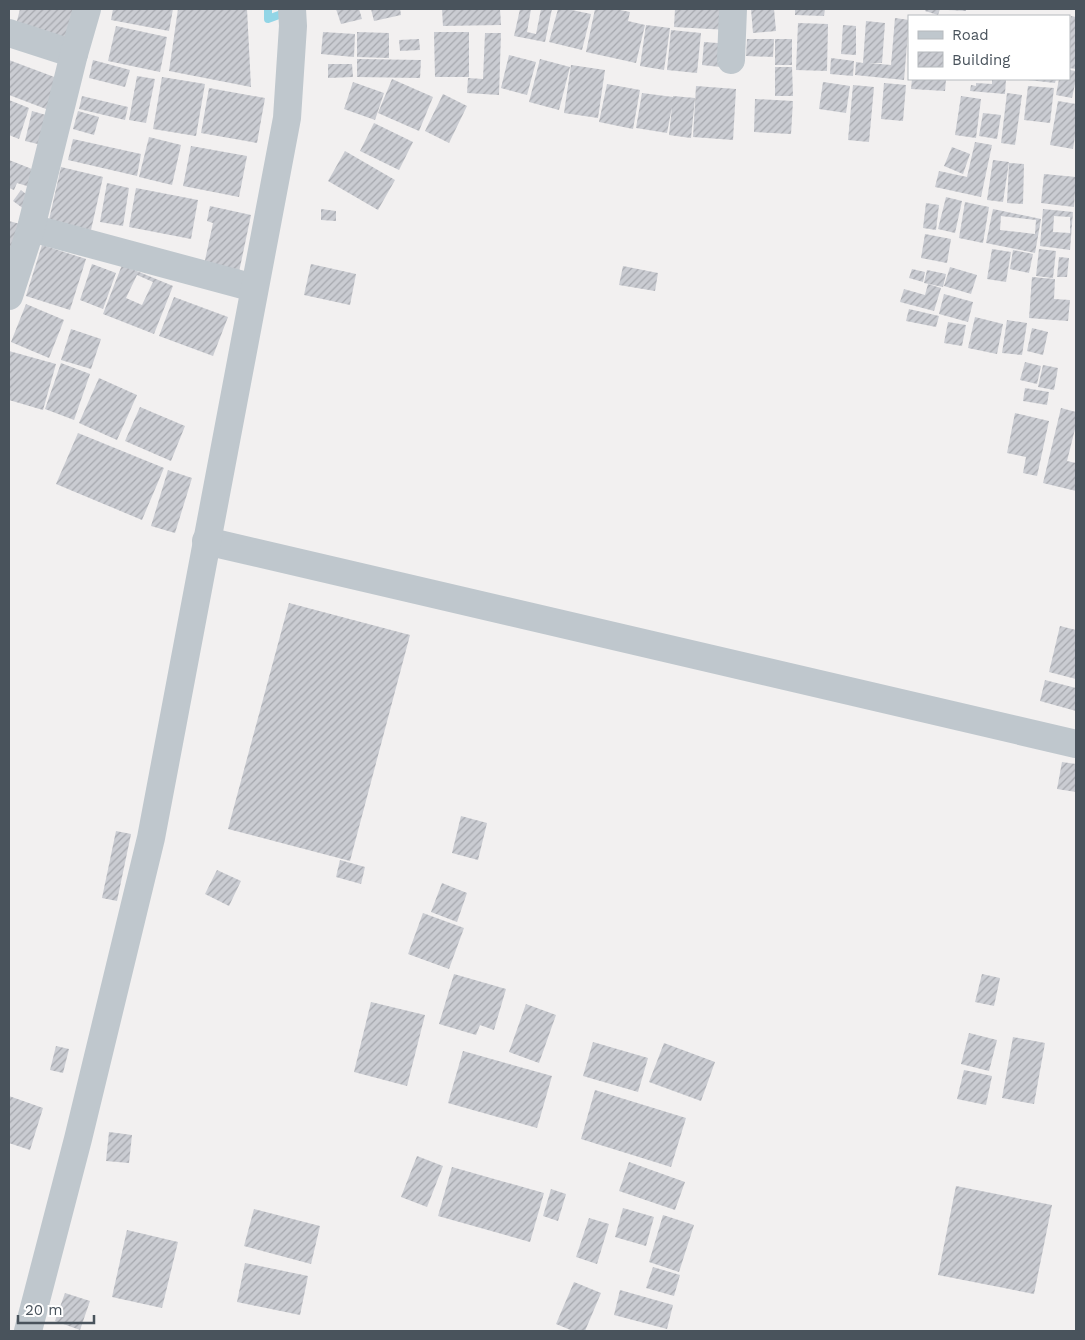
<svg xmlns="http://www.w3.org/2000/svg" width="1085" height="1340" font-family="'Work Sans',sans-serif">
<style>
.lines{fill:none;stroke-linecap:round;stroke-linejoin:round}
.stream{stroke:#92d5e6;stroke-width:8}
.building{fill:url(#building-hatch);fill-rule:evenodd}
.minor{stroke:#bfc7cd;stroke-width:28}
</style>
<defs>
<pattern id="building-hatch" width="6" height="6" patternUnits="userSpaceOnUse" patternTransform="scale(1.25)"><rect width="6" height="6" fill="#caccd2"/><path d="M-1 1l2-2M0 6l6-6M5 7l2-2" fill="none" stroke="#a6a8ae"/></pattern>
</defs>
<rect width="100%" height="100%" fill="#f2f0f0"/>
<g class="lines">
<path class="stream" d="M 268,9 L 268,19 L 287,12"/>
</g>
<g class="building">
<path d="M 20,9 L 75,9 L 67,41 L 15,29 Z"/>
<path d="M 113,9 L 173,9 L 169,31 L 111,20 Z"/>
<path d="M 178,9 L 247,9 L 251,87 L 169,71 Z"/>
<path d="M 336,9 L 359,9 L 362,19 L 341,24 Z"/>
<path d="M 371,9 L 400,9 L 401,15 L 374,21 Z"/>
<path d="M 442,9 L 500,9 L 501,25 L 443,26 Z"/>
<path d="M 520,9 L 531,9 L 527,32 L 536,34 L 541,9 L 552,9 L 545,42 L 514,36 Z"/>
<path d="M 558,9 L 567,9 L 591,14 L 582,50 L 549,42 Z"/>
<path d="M 595,9 L 615,9 L 630,12 L 628,21 L 645,25 L 636,63 L 586,52 Z"/>
<path d="M 675,9 L 729,9 L 728,30 L 674,27 Z"/>
<path d="M 751,9 L 774,9 L 776,31 L 753,33 Z"/>
<path d="M 795,9 L 825,9 L 824,16 L 795,15 Z"/>
<path d="M 926,9 L 940,9 L 938,15 L 925,11 Z"/>
<path d="M 948,9 L 966,9 L 966,11 L 948,10 Z"/>
<path d="M 1071,16 L 1076,17 L 1076,69 L 1069,68 L 1069,32 Z"/>
<path d="M 895,18 L 909,20 L 904,80 L 855,75 L 856,62 L 863,63 L 866,21 L 885,23 L 882,63 L 869,63 L 891,65 Z"/>
<path d="M 798,23 L 828,24 L 827,71 L 796,70 Z"/>
<path d="M 646,25 L 670,28 L 664,70 L 640,66 Z"/>
<path d="M 843,25 L 856,26 L 856,55 L 841,54 Z"/>
<path d="M 116,26 L 167,37 L 160,72 L 108,61 Z"/>
<path d="M 671,30 L 701,33 L 697,73 L 667,70 Z"/>
<path d="M 323,32 L 355,34 L 354,57 L 321,54 Z"/>
<path d="M 357,32 L 389,33 L 389,58 L 357,57 Z"/>
<path d="M 434,32 L 469,32 L 469,77 L 435,77 Z"/>
<path d="M 485,33 L 501,33 L 499,95 L 467,93 L 468,78 L 483,79 Z"/>
<path d="M 419,39 L 420,50 L 400,51 L 399,40 Z"/>
<path d="M 747,39 L 774,39 L 773,57 L 746,56 Z"/>
<rect x="775" y="39" width="17" height="26"/>
<path d="M 704,42 L 731,44 L 729,68 L 702,65 Z"/>
<path d="M 509,55 L 536,62 L 527,95 L 501,88 Z"/>
<path d="M 831,58 L 854,61 L 853,76 L 830,74 Z"/>
<path d="M 357,59 L 421,60 L 420,78 L 357,77 Z"/>
<path d="M 540,59 L 570,67 L 559,110 L 529,102 Z"/>
<path d="M 9,60 L 65,81 L 54,112 L 9,95 Z"/>
<path d="M 93,60 L 130,70 L 125,87 L 89,78 Z"/>
<path d="M 328,64 L 352,64 L 353,77 L 328,78 Z"/>
<path d="M 571,65 L 605,70 L 598,118 L 564,113 Z"/>
<path d="M 775,67 L 792,67 L 793,96 L 775,96 Z"/>
<path d="M 1069,70 L 1076,71 L 1076,84 L 1075,84 L 1072,98 L 1056,95 L 1059,79 L 1069,79 Z"/>
<path d="M 137,76 L 155,79 L 146,123 L 129,120 Z"/>
<path d="M 162,77 L 205,84 L 196,136 L 153,129 Z"/>
<path d="M 392,79 L 433,97 L 419,131 L 378,113 Z"/>
<path d="M 912,79 L 946,79 L 945,91 L 911,89 Z"/>
<path d="M 992,79 L 1006,79 L 1005,94 L 970,91 L 971,85 L 976,86 L 976,83 L 992,84 Z"/>
<path d="M 1028,79 L 1056,79 L 1055,83 L 1028,80 Z"/>
<path d="M 353,82 L 384,93 L 375,120 L 344,109 Z"/>
<path d="M 823,82 L 850,86 L 846,113 L 819,109 Z"/>
<path d="M 884,83 L 906,85 L 903,121 L 881,119 Z"/>
<path d="M 607,84 L 640,90 L 633,129 L 599,122 Z"/>
<path d="M 853,85 L 874,87 L 869,142 L 848,140 Z"/>
<path d="M 696,86 L 736,89 L 733,140 L 693,137 Z"/>
<path d="M 1028,86 L 1054,88 L 1050,123 L 1024,120 Z"/>
<path d="M 209,88 L 265,98 L 257,143 L 201,133 Z"/>
<path d="M 642,93 L 673,97 L 673,96 L 695,98 L 691,138 L 669,135 L 672,107 L 667,133 L 636,128 Z"/>
<path d="M 1007,93 L 1022,95 L 1015,145 L 1001,143 Z"/>
<path d="M 443,94 L 467,106 L 449,143 L 425,131 Z"/>
<path d="M 82,96 L 128,107 L 125,120 L 79,109 Z"/>
<path d="M 961,96 L 981,99 L 976,138 L 955,135 Z"/>
<path d="M 755,99 L 793,101 L 791,134 L 754,132 Z"/>
<path d="M 9,100 L 29,108 L 19,139 L 9,135 Z"/>
<path d="M 1058,101 L 1076,104 L 1076,130 L 1073,149 L 1050,145 Z"/>
<path d="M 32,111 L 53,117 L 46,146 L 25,141 Z"/>
<path d="M 78,111 L 99,117 L 94,135 L 73,129 Z"/>
<path d="M 983,113 L 1001,115 L 997,139 L 979,136 Z"/>
<path d="M 374,123 L 413,142 L 399,170 L 360,151 Z"/>
<path d="M 149,137 L 181,145 L 172,185 L 139,177 Z"/>
<path d="M 73,139 L 141,154 L 137,176 L 68,160 Z"/>
<path d="M 975,142 L 992,145 L 981,197 L 935,187 L 939,171 L 967,177 Z"/>
<path d="M 191,146 L 247,156 L 239,197 L 183,186 Z"/>
<path d="M 952,147 L 970,154 L 963,174 L 944,166 Z"/>
<path d="M 345,151 L 395,180 L 378,210 L 328,181 Z"/>
<path d="M 9,160 L 37,171 L 30,187 L 17,183 L 14,190 L 9,188 Z"/>
<path d="M 993,160 L 1009,162 L 1003,202 L 987,200 Z"/>
<path d="M 1009,163 L 1024,164 L 1023,204 L 1007,203 Z"/>
<path d="M 61,167 L 103,177 L 91,230 L 49,220 Z"/>
<path d="M 1044,174 L 1076,177 L 1074,207 L 1041,203 Z"/>
<path d="M 107,183 L 129,188 L 123,226 L 100,222 Z"/>
<path d="M 136,188 L 198,200 L 191,239 L 129,227 Z"/>
<path d="M 21,190 L 32,199 L 24,209 L 13,201 Z"/>
<path d="M 946,197 L 962,201 L 955,233 L 938,229 Z"/>
<path d="M 965,202 L 989,207 L 983,243 L 959,238 Z"/>
<path d="M 926,203 L 939,205 L 936,230 L 923,228 Z"/>
<path d="M 210,206 L 251,215 L 239,272 L 204,265 L 213,223 L 207,221 Z"/>
<path d="M 321,209 L 336,211 L 336,221 L 321,220 Z"/>
<path d="M 993,209 L 1041,219 L 1035,253 L 986,243 ZM 1001,216 L 1036,220 L 1035,234 L 1000,230 Z"/>
<path d="M 1043,209 L 1073,212 L 1070,250 L 1040,246 ZM 1054,216 L 1070,217 L 1070,233 L 1053,232 Z"/>
<path d="M 9,221 L 20,224 L 9,259 Z"/>
<path d="M 925,234 L 951,239 L 947,263 L 921,258 Z"/>
<path d="M 42,245 L 86,259 L 70,310 L 26,296 Z"/>
<path d="M 992,249 L 1011,252 L 1006,282 L 987,279 Z"/>
<path d="M 1039,249 L 1056,251 L 1053,278 L 1036,276 Z"/>
<path d="M 1013,250 L 1033,254 L 1029,273 L 1010,269 Z"/>
<path d="M 1059,257 L 1069,258 L 1067,277 L 1057,277 Z"/>
<path d="M 92,264 L 116,273 L 103,309 L 80,300 Z"/>
<path d="M 311,264 L 356,274 L 350,305 L 304,295 Z"/>
<path d="M 122,265 L 173,286 L 154,334 L 103,314 ZM 137,275 L 153,282 L 142,305 L 126,298 Z"/>
<path d="M 623,266 L 658,273 L 655,291 L 619,285 Z"/>
<path d="M 950,267 L 977,275 L 971,294 L 944,286 Z"/>
<path d="M 912,269 L 925,272 L 923,282 L 909,278 Z"/>
<path d="M 927,270 L 946,274 L 943,287 L 924,283 Z"/>
<path d="M 1032,277 L 1055,279 L 1054,299 L 1070,300 L 1068,321 L 1029,318 Z"/>
<path d="M 928,284 L 941,288 L 934,311 L 900,302 L 904,289 L 925,295 Z"/>
<path d="M 944,294 L 973,302 L 968,322 L 939,314 Z"/>
<path d="M 174,297 L 228,317 L 213,356 L 159,336 Z"/>
<path d="M 26,304 L 64,320 L 49,358 L 11,342 Z"/>
<path d="M 909,309 L 939,316 L 936,327 L 906,321 Z"/>
<path d="M 975,317 L 1003,324 L 997,354 L 968,348 Z"/>
<path d="M 1007,320 L 1027,323 L 1022,355 L 1002,353 Z"/>
<path d="M 948,322 L 966,325 L 962,346 L 944,343 Z"/>
<path d="M 1032,328 L 1048,332 L 1043,355 L 1027,351 Z"/>
<path d="M 71,329 L 101,339 L 91,369 L 61,360 Z"/>
<path d="M 9,351 L 56,364 L 43,410 L 9,400 Z"/>
<path d="M 1025,362 L 1041,366 L 1037,384 L 1020,380 Z"/>
<path d="M 61,363 L 90,374 L 74,420 L 45,409 Z"/>
<path d="M 1043,365 L 1058,368 L 1054,390 L 1038,387 Z"/>
<path d="M 99,378 L 137,395 L 117,440 L 79,423 Z"/>
<path d="M 1025,388 L 1049,392 L 1047,405 L 1023,401 Z"/>
<path d="M 140,407 L 185,426 L 171,461 L 125,441 Z"/>
<path d="M 1061,408 L 1076,412 L 1076,429 L 1075,429 L 1067,461 L 1076,463 L 1076,491 L 1043,483 Z"/>
<path d="M 1015,413 L 1049,421 L 1037,476 L 1023,473 L 1026,457 L 1007,453 Z"/>
<path d="M 78,433 L 164,468 L 142,520 L 56,484 Z"/>
<path d="M 168,470 L 192,478 L 175,533 L 151,526 Z"/>
<path d="M 289,603 L 410,635 L 350,861 L 228,829 Z"/>
<path d="M 1060,626 L 1076,630 L 1076,679 L 1049,672 Z"/>
<path d="M 1045,680 L 1076,688 L 1076,711 L 1040,701 Z"/>
<path d="M 1062,762 L 1076,764 L 1076,792 L 1057,789 Z"/>
<path d="M 461,816 L 487,823 L 478,860 L 452,853 Z"/>
<path d="M 116,831 L 131,834 L 117,901 L 102,898 Z"/>
<path d="M 340,860 L 365,867 L 361,884 L 336,877 Z"/>
<path d="M 217,870 L 241,881 L 229,906 L 205,894 Z"/>
<path d="M 442,883 L 467,893 L 457,922 L 431,912 Z"/>
<path d="M 423,913 L 464,928 L 449,969 L 408,954 Z"/>
<path d="M 454,974 L 506,989 L 494,1030 L 480,1025 L 476,1035 L 439,1024 Z"/>
<path d="M 982,974 L 1000,978 L 994,1006 L 975,1002 Z"/>
<path d="M 371,1002 L 425,1015 L 407,1086 L 354,1072 Z"/>
<path d="M 526,1004 L 556,1015 L 539,1063 L 509,1052 Z"/>
<path d="M 969,1033 L 997,1040 L 989,1071 L 961,1064 Z"/>
<path d="M 1013,1037 L 1045,1043 L 1034,1104 L 1002,1098 Z"/>
<path d="M 593,1042 L 648,1058 L 638,1092 L 583,1076 Z"/>
<path d="M 664,1043 L 715,1062 L 701,1101 L 649,1082 Z"/>
<path d="M 56,1046 L 69,1049 L 63,1073 L 50,1070 Z"/>
<path d="M 463,1051 L 552,1076 L 537,1128 L 448,1103 Z"/>
<path d="M 964,1070 L 992,1076 L 986,1105 L 957,1099 Z"/>
<path d="M 595,1090 L 686,1118 L 671,1167 L 581,1139 Z"/>
<path d="M 9,1096 L 43,1108 L 30,1150 L 9,1143 Z"/>
<path d="M 109,1132 L 132,1135 L 129,1163 L 106,1161 Z"/>
<path d="M 417,1156 L 443,1166 L 427,1207 L 401,1197 Z"/>
<path d="M 629,1162 L 685,1182 L 675,1210 L 619,1191 Z"/>
<path d="M 452,1167 L 544,1193 L 530,1242 L 438,1216 Z"/>
<path d="M 956,1186 L 1052,1205 L 1034,1294 L 938,1275 Z"/>
<path d="M 551,1189 L 566,1194 L 558,1221 L 543,1216 Z"/>
<path d="M 623,1208 L 654,1217 L 646,1246 L 615,1237 Z"/>
<path d="M 254,1209 L 320,1226 L 311,1264 L 244,1246 Z"/>
<path d="M 663,1215 L 694,1225 L 679,1272 L 649,1262 Z"/>
<path d="M 589,1218 L 609,1224 L 597,1264 L 576,1257 Z"/>
<path d="M 127,1230 L 178,1242 L 162,1308 L 112,1297 Z"/>
<path d="M 245,1263 L 308,1276 L 300,1315 L 237,1302 Z"/>
<path d="M 653,1267 L 680,1275 L 674,1296 L 646,1288 Z"/>
<path d="M 574,1282 L 601,1293 L 585,1331 L 573,1331 L 556,1324 Z"/>
<path d="M 620,1290 L 673,1305 L 667,1329 L 614,1315 Z"/>
<path d="M 65,1293 L 90,1301 L 80,1330 L 55,1321 Z"/>
</g>
<g class="lines">
<g class="minor">
<path d="M 9,33 L 74,54"/>
<path d="M 731,60 L 733,9"/>
<path d="M 31,228 L 254,288"/>
<path d="M 9,296 L 31,228 L 74,54 L 87,9"/>
<path d="M 206,541 L 1076,744"/>
<path d="M 28,1331 L 78,1139 L 151,838 L 287,118 L 293,26 L 292,9"/>
</g>
</g>
<rect width="1085" height="1340" fill="none" stroke="#49535c" stroke-width="20"/>
<rect x="908" y="15" width="162" height="65" fill="#ffffff" stroke="#b6babe"/>
<rect x="918" y="31" width="25" height="8" fill="#bfc7cd" stroke="#b6babe"/>
<text x="952" y="40" font-size="15" fill="#49535c">Road</text>
<rect x="918" y="52" width="25" height="15" fill="url(#building-hatch)" stroke="#b6babe"/>
<text x="952" y="65" font-size="15" fill="#49535c">Building</text>
<path d="M18 1315v8h76v-8" fill="none" stroke="#49535c" stroke-width="2.5"/>
<text x="25" y="1315" font-size="15" fill="#49535c" stroke="#ffffff" stroke-width="4" paint-order="stroke">20 m</text>
</svg>
